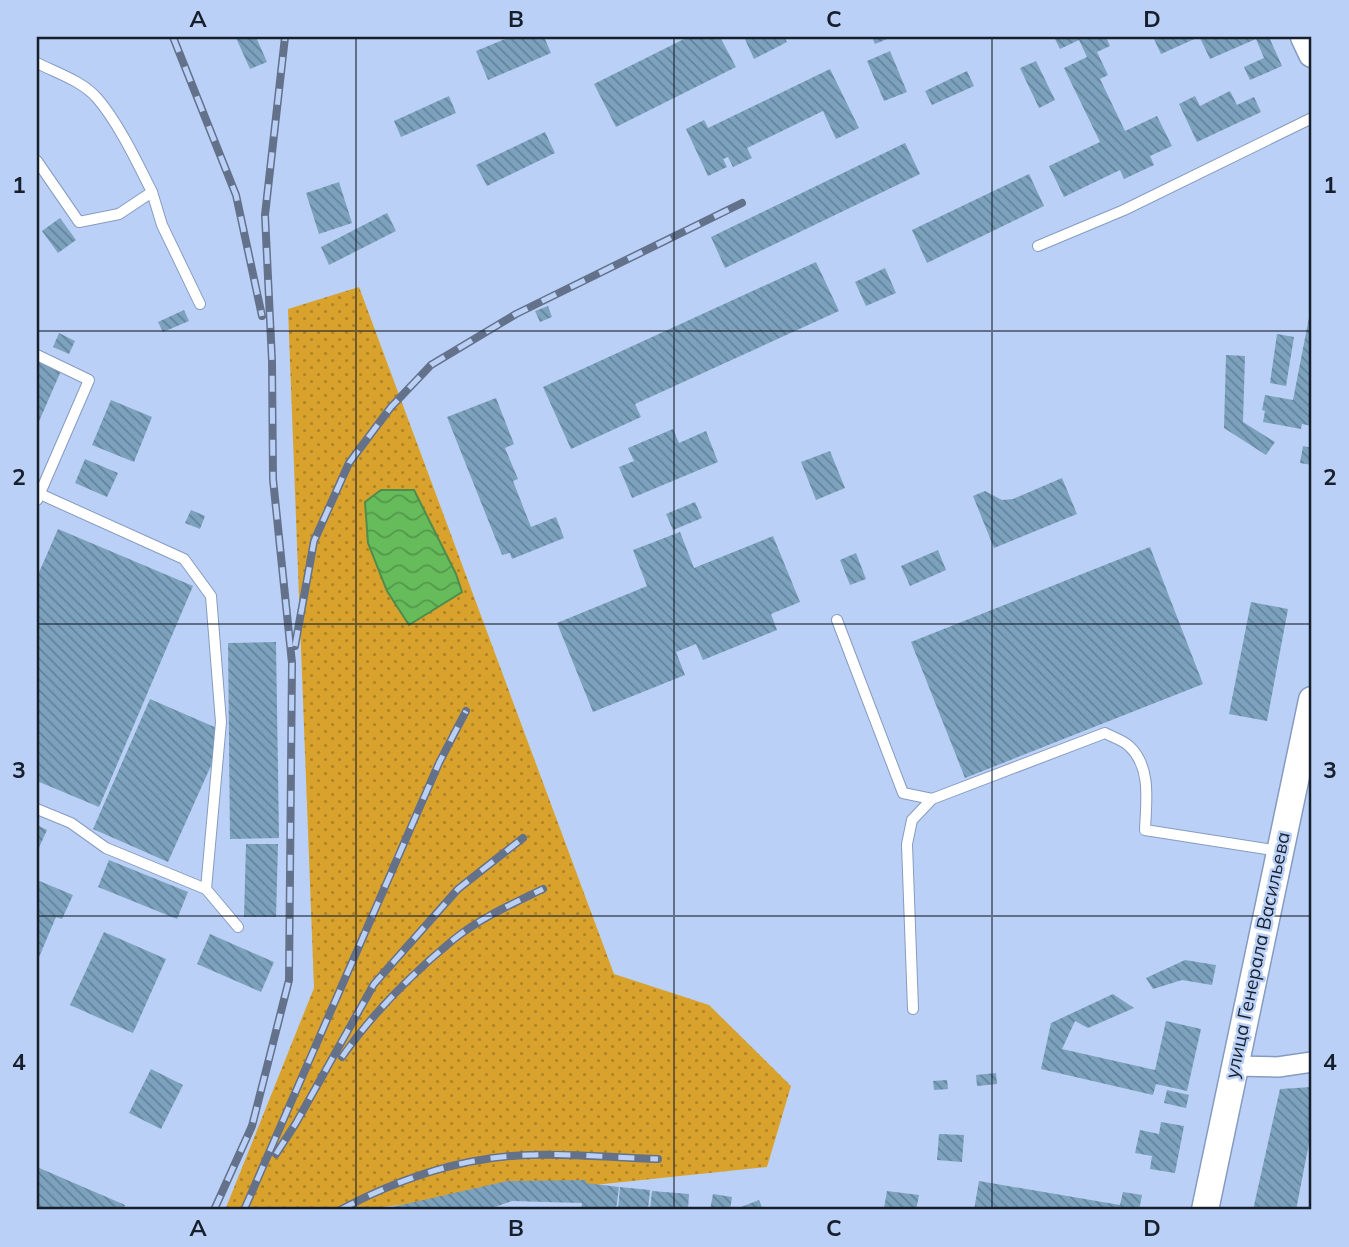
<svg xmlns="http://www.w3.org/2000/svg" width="1349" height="1247" font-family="Mulish,sans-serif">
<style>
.grass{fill:url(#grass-dots)}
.water{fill:url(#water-waves);stroke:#4e8d4c;stroke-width:2}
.building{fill:url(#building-back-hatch)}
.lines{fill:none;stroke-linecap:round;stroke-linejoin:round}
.service-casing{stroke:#869bbf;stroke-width:12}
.minor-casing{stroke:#869bbf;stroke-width:22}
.secondary-casing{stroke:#869bbf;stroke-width:29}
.service{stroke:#fff;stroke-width:10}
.minor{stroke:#fff;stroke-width:19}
.secondary{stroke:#fff;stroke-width:26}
.rail-casing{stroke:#63718b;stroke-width:8}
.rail{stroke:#bad0f6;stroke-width:5;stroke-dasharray:16;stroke-linecap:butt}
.grid{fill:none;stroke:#171f2d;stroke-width:2;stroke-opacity:0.55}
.labels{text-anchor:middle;stroke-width:5;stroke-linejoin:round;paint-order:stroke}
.street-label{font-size:19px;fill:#171f2d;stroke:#bad0f6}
.neatline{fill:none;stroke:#171f2d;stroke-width:2.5}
.grid-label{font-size:23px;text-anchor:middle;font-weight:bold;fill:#171f2d}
</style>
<defs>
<pattern id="grass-dots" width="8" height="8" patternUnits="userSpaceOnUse" patternTransform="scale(1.75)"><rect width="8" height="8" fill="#d9a22d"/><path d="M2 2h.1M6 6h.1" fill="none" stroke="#af8327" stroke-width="1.8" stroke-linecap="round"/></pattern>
<pattern id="water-waves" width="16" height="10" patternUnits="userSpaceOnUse" patternTransform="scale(1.75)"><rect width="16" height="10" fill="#66bc5a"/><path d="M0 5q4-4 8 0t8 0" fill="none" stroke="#53984b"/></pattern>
<pattern id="building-back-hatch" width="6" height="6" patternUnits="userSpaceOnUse" patternTransform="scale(1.75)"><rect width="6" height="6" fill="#7ca2be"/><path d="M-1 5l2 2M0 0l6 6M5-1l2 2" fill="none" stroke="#65839b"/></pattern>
</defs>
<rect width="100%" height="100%" fill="#bad0f6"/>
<path class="grass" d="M 359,287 L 614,974 L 709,1005 L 791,1086 L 767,1167 L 353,1210 L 225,1210 L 314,988 L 288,309 Z"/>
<path class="water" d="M 381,490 L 414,490 L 456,574 L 462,592 L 409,625 L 387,591 L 368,543 L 365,502 Z"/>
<g class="building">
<path d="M 239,37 L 256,37 L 267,62 L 250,69 L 236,38 Z"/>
<path d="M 510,37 L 544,37 L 551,53 L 488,80 L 476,51 Z"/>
<path d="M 688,37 L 720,37 L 736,67 L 616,127 L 594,84 Z"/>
<path d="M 744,37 L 784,37 L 787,42 L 754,59 Z"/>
<path d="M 872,37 L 892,37 L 875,44 Z"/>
<path d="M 1054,37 L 1106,37 L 1110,46 L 1097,52 L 1108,75 L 1100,79 L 1125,131 L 1157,116 L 1172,146 L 1150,156 L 1154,165 L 1124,179 L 1120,170 L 1064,197 L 1049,166 L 1100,142 L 1064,68 L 1087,57 L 1079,40 L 1060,49 Z"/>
<path d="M 1153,37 L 1199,37 L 1161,54 Z"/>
<path d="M 1202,37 L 1269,37 L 1282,66 L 1250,80 L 1244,67 L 1264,58 L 1256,39 L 1210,59 L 1200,38 Z"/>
<path d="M 890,51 L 907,92 L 884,101 L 867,61 Z"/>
<path d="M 1036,61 L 1055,100 L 1039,108 L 1020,68 Z"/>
<path d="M 830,69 L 859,128 L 836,139 L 823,111 L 747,148 L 752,158 L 733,167 L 728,157 L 723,159 L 727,167 L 708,176 L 686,129 L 704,120 L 708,128 Z"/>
<path d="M 967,71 L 974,86 L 932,105 L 925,91 Z"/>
<path d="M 1230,91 L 1237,105 L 1254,97 L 1261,112 L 1197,142 L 1179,104 L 1195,96 L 1200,106 Z"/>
<path d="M 449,96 L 456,113 L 401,137 L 394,121 Z"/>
<path d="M 545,132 L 555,153 L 487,186 L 476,165 Z"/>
<path d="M 905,143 L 920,174 L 725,268 L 711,237 Z"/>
<path d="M 1029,174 L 1044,206 L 927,263 L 912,230 Z"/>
<path d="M 339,182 L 352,223 L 319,234 L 306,193 Z"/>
<path d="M 387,213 L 396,231 L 329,265 L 321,247 Z"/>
<path d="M 60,218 L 76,240 L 58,253 L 42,231 Z"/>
<path d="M 816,262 L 839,311 L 635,404 L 641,417 L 571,449 L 543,387 Z"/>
<path d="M 885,268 L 896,293 L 866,306 L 855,282 Z"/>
<path d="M 548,306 L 552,317 L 540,322 L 535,311 Z"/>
<path d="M 1311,307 L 1312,426 L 1302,424 L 1301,429 L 1263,422 L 1265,411 L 1262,410 L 1265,395 L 1293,400 Z"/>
<path d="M 184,310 L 189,321 L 163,332 L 158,322 Z"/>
<path d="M 59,333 L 75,341 L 69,354 L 53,347 Z"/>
<path d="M 1277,334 L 1294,337 L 1286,386 L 1270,383 Z"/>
<path d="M 1226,355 L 1245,356 L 1243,422 L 1275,442 L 1266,455 L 1224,428 Z"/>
<path d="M 37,360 L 61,371 L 37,426 Z"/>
<path d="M 496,398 L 514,444 L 505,448 L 518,479 L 513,481 L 531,527 L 556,517 L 564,538 L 512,559 L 510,553 L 502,555 L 447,417 Z"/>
<path d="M 111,400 L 152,417 L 134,462 L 92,445 Z"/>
<path d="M 673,429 L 679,443 L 706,431 L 718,462 L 632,498 L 619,467 L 634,461 L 628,448 Z"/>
<path d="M 1303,446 L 1312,448 L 1312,465 L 1300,463 Z"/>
<path d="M 830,451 L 845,488 L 816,500 L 801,462 Z"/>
<path d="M 85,459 L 118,473 L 107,497 L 75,483 Z"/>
<path d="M 1062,478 L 1077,514 L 994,548 L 973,496 L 985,491 L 1002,500 L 1013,499 Z"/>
<path d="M 695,502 L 702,518 L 673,530 L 666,514 Z"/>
<path d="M 191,510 L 205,516 L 200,529 L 185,523 Z"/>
<path d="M 58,529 L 193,586 L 99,807 L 37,781 L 37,577 Z"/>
<path d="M 680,532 L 694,568 L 773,536 L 800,602 L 771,614 L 777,630 L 703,660 L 696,644 L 676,652 L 685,675 L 593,712 L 557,623 L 647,586 L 633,550 Z"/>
<path d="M 1150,547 L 1203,684 L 965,778 L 911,642 Z"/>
<path d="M 938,550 L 946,570 L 910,586 L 901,566 Z"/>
<path d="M 856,553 L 866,579 L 850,585 L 840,560 Z"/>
<path d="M 1251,602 L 1288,609 L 1267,721 L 1229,714 Z"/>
<path d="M 276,642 L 279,838 L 230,839 L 228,643 Z"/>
<path d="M 150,699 L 226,732 L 168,862 L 93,829 Z"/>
<path d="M 37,825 L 47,830 L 37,852 Z"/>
<path d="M 246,844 L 278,844 L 276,917 L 244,917 Z"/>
<path d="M 109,860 L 188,892 L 177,919 L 98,887 Z"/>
<path d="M 37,880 L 73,895 L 62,919 L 56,917 L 37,962 Z"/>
<path d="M 104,932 L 166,959 L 133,1033 L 70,1005 Z"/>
<path d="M 210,934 L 274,962 L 261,992 L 197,964 Z"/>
<path d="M 1185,960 L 1216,965 L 1212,985 L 1182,980 L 1153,989 L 1146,978 Z"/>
<path d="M 1113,994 L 1134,1008 L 1088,1028 L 1075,1021 L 1062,1049 L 1155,1070 L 1166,1021 L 1201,1029 L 1187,1091 L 1156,1084 L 1153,1095 L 1041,1069 L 1051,1023 Z"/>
<path d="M 151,1069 L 183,1085 L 161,1129 L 129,1113 Z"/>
<path d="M 996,1073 L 997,1084 L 977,1086 L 976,1075 Z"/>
<path d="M 947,1080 L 948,1089 L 934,1090 L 933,1081 Z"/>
<path d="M 1312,1087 L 1312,1128 L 1296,1210 L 1253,1210 L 1280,1089 Z"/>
<path d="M 1167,1090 L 1189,1095 L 1186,1108 L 1164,1103 Z"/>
<path d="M 1161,1122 L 1184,1126 L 1175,1173 L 1150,1169 L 1152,1156 L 1135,1153 L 1140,1130 L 1159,1134 Z"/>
<path d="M 939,1134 L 964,1135 L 962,1162 L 937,1160 Z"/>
<path d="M 37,1167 L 125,1205 L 123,1210 L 37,1210 Z"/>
<path d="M 586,1180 L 586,1183 L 619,1187 L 616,1210 L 581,1210 L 582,1203 L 512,1201 L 486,1210 L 389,1210 L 388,1208 L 507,1181 Z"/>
<path d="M 979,1181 L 1120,1205 L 1123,1192 L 1142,1195 L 1139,1210 L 974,1210 Z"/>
<path d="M 620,1187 L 650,1190 L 648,1210 L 618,1210 Z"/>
<path d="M 652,1191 L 689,1194 L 688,1210 L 650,1210 Z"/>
<path d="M 887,1191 L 919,1195 L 916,1210 L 884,1208 Z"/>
<path d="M 713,1194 L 732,1197 L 730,1210 L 710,1210 Z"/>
<path d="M 759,1200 L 763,1210 L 733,1210 Z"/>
</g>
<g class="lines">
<defs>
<g id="service">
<path d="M 37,63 C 57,73 82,81 97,98 C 118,122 138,164 152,192 L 119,214 L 79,222 L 37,161"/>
<path d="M 152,192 L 162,225 L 200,304"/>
<path d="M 1038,246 L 1124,210 L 1312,118"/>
<path d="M 37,355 L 89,380 L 37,500"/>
<path d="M 40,494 L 184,559 L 211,596 L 221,722 L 206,889"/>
<path d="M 837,620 L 903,793 L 932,799"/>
<path d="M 37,809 L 71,823 L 106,848 L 206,889 L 238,927"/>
<path d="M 913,1009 L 907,844 L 912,820 L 932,799 L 1105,733 C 1112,737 1123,740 1129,746 C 1152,767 1146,803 1145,830 L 1279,851"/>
</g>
<path id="minor" d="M 1233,1066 L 1278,1067 L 1312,1062"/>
<g id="secondary">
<path d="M 1304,37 L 1312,54"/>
<path d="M 1205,1210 L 1312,700"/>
</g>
</defs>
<use href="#service" class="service-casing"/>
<use href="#minor" class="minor-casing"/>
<use href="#secondary" class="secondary-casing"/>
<use href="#service" class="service"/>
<use href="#minor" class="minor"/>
<use href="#secondary" class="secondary"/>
<defs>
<g id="rail">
<path d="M 173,37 L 236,195 L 262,316"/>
<path d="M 295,646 L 314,541 L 349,463 L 391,407 L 431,365 L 516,314 L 742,203"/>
<path d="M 342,1057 C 372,1014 413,973 453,940 C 480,918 512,904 543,889"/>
<path d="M 276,1154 L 296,1123 L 374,984 L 458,889 L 523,838"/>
<path d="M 214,1210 L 252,1126 L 289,980 L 292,663 L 273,479 L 272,361 L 265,215 L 285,37"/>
<path d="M 244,1210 L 439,763 L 466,711"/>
<path d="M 340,1210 C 398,1179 462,1157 529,1155 C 571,1153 615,1158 658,1159"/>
</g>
</defs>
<use href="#rail" class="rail-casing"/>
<use href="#rail" class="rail"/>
</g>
<path class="grid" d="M 356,37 L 356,1210M 674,37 L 674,1210M 992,37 L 992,1210M 37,331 L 1312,331M 37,624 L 1312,624M 37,916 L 1312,916"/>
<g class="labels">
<g class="street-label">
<text transform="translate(1257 955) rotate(-78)" y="7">улица Генерала Васильева</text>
</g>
</g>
<rect width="1349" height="1247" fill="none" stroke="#bad0f6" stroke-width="77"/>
<rect x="38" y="38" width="1272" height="1170" class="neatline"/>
<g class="grid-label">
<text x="198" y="27">A</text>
<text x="516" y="27">B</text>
<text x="834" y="27">C</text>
<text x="1152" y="27">D</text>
<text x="19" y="193">1</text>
<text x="1330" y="193">1</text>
<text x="19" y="485">2</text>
<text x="1330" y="485">2</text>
<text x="19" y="778">3</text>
<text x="1330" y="778">3</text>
<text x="19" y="1070">4</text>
<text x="1330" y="1070">4</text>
<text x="198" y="1236">A</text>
<text x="516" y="1236">B</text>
<text x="834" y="1236">C</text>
<text x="1152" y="1236">D</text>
</g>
</svg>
